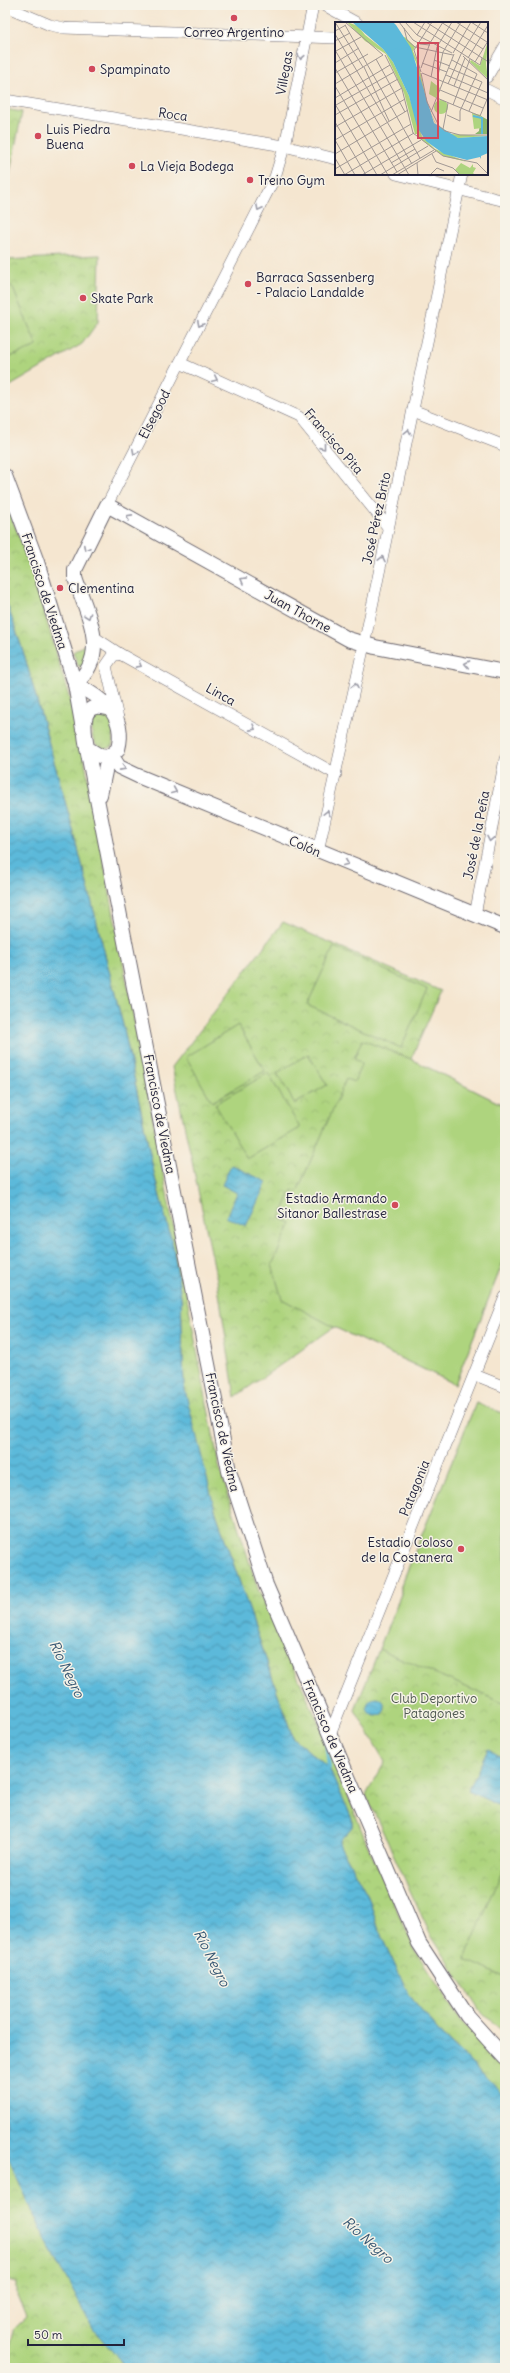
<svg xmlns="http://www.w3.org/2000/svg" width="510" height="2373" font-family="Delius,sans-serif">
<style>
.grass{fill:url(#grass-tufts);stroke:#687b5c}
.park{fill:url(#park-crowns);stroke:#687b5c}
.pitch{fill:#aed47e;stroke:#687b5c}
.water{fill:url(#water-waves);stroke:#3f6e8a}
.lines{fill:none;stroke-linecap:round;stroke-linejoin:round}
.stream{stroke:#5cb9da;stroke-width:4}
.minor-casing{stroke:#6c676f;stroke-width:12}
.tertiary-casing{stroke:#6c676f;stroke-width:16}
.minor{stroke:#fff;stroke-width:11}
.tertiary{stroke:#fff;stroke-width:14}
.oneway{stroke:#9c9ca7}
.poi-dot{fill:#d1495b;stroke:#f7f3e8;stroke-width:1.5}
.labels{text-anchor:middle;stroke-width:3;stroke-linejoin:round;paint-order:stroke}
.poi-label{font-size:13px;fill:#22223b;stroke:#f7f3e8;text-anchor:start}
.street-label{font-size:13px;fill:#22223b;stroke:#f7f3e8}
.park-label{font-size:13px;fill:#4c574f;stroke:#f7f3e8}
.water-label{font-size:14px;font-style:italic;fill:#365773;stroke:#f7f3e8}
.inset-river{fill:none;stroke:#5cb9da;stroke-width:2}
.inset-road{fill:none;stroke:#a19894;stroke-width:1}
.view{fill:#d1495b;fill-opacity:0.15;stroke:#d1495b;stroke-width:2}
.inset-edge{fill:none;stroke:#22223b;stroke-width:2}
</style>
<defs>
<pattern id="grass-tufts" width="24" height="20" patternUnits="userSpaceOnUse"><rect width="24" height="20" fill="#aed47e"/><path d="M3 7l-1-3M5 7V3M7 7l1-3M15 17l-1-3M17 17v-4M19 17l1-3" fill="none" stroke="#95b66e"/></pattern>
<pattern id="park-crowns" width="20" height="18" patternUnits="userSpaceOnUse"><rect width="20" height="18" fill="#aed47e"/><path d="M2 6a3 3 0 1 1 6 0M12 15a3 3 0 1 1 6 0" fill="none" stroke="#95b66e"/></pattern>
<pattern id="water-waves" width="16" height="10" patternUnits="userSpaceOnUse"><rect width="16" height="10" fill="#5cb9da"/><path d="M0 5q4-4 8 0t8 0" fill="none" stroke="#4c96b2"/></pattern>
</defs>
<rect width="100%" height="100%" fill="#f7f3e8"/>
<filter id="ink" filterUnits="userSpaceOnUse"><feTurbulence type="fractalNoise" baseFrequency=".025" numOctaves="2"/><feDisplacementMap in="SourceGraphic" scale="8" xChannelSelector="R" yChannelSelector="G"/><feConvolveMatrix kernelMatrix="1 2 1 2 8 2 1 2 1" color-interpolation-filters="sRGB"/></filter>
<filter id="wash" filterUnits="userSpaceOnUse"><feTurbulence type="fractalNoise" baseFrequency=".012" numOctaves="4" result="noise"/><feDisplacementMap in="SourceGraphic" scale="16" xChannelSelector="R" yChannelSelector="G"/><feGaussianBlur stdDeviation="0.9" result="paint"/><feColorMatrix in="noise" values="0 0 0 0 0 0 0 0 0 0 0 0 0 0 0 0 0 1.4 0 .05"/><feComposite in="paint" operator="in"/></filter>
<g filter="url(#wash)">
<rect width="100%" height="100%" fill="#f5e6d0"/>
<g class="grass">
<path d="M 89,642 L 91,649 L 83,667 L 78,666 L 73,652 Z"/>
<path d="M 102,714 L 108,716 L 115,728 L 112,747 C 92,754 90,733 93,719 Z"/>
</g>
<g class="park">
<path d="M 5,109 L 22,112 L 5,198 Z"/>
<path d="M 100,255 L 98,322 L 82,344 L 5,389 L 5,260 Z"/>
<path d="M 5,499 L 31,568 L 79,731 L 219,1466 L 258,1589 L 326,1739 L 367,1844 L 415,1950 L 460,2020 L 505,2068 L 505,2096 L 441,2034 L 409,1995 L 382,1938 L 367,1894 L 340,1846 L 340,1840 L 352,1827 L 352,1819 L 329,1768 L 293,1738 L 215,1510 L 196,1440 L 184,1386 L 181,1297 L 173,1246 L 155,1178 L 124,1029 L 75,837 L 24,654 L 5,598 Z"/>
<path d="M 283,922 L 441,991 L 411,1059 L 505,1106 L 505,1257 L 455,1384 L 334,1327 L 235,1397 L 217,1280 L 172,1067 Z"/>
<path d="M 476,1403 L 505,1414 L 505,2034 L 479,2009 L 430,1934 L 366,1795 L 385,1762 L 355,1710 L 401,1594 L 401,1586 Z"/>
<path d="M 5,2151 L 43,2234 L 93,2328 L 127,2368 L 11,2368 L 6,2364 L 15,2327 L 26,2317 L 17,2295 L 17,2283 L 5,2280 Z"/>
</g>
<g class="pitch">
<path d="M 12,286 L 37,346 L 5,359 L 5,288 Z"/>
<path d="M 334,947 L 427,989 L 401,1048 L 307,1005 Z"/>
<path d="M 238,1025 L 265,1071 L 212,1102 L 186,1057 Z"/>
<path d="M 362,1040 L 411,1059 L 505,1106 L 505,1257 L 455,1384 L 334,1327 L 282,1299 L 272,1265 L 291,1223 L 280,1218 L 292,1190 L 297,1192 L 346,1079 L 354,1082 L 362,1063 L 354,1059 Z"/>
<path d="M 308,1054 L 327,1085 L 295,1104 L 277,1073 Z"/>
<path d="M 268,1073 L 300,1128 L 247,1159 L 215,1104 Z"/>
<path d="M 476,1403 L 505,1414 L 505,1704 L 379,1649 L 401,1594 L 401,1586 Z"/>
<path d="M 505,1864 L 505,1978 L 465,1959 Z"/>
</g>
<g class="water">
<path d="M 5,598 L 24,654 L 75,837 L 124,1029 L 155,1178 L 173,1246 L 181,1297 L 184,1386 L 215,1510 L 293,1738 L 329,1768 L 352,1819 L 352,1827 L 340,1840 L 340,1846 L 367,1894 L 382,1938 L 409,1995 L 441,2034 L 505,2096 L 505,2368 L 127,2368 L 93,2329 L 43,2234 L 5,2151 Z"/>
<path d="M 231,1165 L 267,1182 L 246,1226 L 226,1217 L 237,1193 L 222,1185 Z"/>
<circle cx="376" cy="1707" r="9"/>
<path d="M 488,1749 L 505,1757 L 505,1789 L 498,1805 L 468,1791 Z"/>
</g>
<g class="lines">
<path class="stream" d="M 326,1740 L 329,1768"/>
</g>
</g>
<g filter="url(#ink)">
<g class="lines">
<defs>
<g id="minor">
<path d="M 324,5 L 357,23"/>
<path d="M 5,6 L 50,25 L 64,28 L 336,38"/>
<path d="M 487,77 L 505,46"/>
<path d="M 487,90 L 505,99"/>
<path d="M 5,100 L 284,146 L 336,159"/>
<path d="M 396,174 L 505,201"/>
<path d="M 180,363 L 299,417 L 388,527"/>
<path d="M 413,410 L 505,446"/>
<path d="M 107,505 L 275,177 L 286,141 L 313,5"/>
<path d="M 94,637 L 120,654 L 336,774"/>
<path d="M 118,718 L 106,666 L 113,656 L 120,654"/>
<path d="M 318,851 L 364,645 L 462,174"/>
<path d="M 475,915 L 505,759"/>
<path d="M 475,1375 L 505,1387"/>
<path d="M 330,1734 L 505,1297"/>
</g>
<g id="tertiary">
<path d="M 5,476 L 37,562 L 75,684 L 83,729"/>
<path d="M 75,684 C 111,654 87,615 75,578 L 75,570 L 107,505 L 348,639 L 375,647 L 505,672"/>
<path d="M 75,684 C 102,698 127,715 118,749 L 108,757 L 100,756 L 87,748 C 84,732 78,700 107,708"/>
<path d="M 87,748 L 229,1471 L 266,1585 L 419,1943 L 467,2016 L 505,2058"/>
<path d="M 112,756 L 119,767 L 138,776 L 505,927"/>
<path d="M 100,795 L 108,757"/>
</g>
</defs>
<use href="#minor" class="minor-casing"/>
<use href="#tertiary" class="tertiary-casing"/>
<use href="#minor" class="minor"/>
<use href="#tertiary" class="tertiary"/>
</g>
<defs><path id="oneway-chevron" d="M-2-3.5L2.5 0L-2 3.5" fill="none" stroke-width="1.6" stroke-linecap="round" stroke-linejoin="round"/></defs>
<g class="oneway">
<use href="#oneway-chevron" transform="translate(301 57) rotate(100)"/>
<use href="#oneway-chevron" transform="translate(259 208) rotate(117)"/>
<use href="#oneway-chevron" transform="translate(200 324) rotate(117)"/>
<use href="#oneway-chevron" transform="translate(215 379) rotate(25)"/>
<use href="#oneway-chevron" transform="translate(408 432) rotate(-78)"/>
<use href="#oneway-chevron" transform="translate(323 447) rotate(51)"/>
<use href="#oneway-chevron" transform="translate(135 452) rotate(117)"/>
<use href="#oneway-chevron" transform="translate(129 517) rotate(-151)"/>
<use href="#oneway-chevron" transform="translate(86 548) rotate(117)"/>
<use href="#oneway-chevron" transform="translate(382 559) rotate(-78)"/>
<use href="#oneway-chevron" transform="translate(243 580) rotate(-151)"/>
<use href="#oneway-chevron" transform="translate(88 616) rotate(71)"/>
<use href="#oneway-chevron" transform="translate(467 664) rotate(-169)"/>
<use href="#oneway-chevron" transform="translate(139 665) rotate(29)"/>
<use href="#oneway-chevron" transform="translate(355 686) rotate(-78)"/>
<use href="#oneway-chevron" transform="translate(253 728) rotate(29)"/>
<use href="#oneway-chevron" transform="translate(123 768) rotate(29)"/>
<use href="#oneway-chevron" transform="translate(174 791) rotate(23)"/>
<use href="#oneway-chevron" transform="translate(327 813) rotate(-77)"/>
<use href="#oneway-chevron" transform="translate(490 839) rotate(101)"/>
<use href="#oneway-chevron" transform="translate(346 863) rotate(22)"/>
</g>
</g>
<g class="poi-dot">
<circle cx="234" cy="18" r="4"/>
<circle cx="92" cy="69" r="4"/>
<circle cx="38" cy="136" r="4"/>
<circle cx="132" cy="166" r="4"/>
<circle cx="250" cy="180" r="4"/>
<circle cx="248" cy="284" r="4"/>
<circle cx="83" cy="298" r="4"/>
<circle cx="60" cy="588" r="4"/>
<circle cx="395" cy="1205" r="4"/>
<circle cx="461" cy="1549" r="4"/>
</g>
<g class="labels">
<g class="poi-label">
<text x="234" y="37" text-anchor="middle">Correo Argentino</text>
<text x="100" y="74">Spampinato</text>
<text x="46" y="134">Luis Piedra<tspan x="46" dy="15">Buena</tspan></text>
<text x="140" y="171">La Vieja Bodega</text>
<text x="258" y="185">Treino Gym</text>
<text x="256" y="282">Barraca Sassenberg<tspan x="256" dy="15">- Palacio Landalde</tspan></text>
<text x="91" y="303">Skate Park</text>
<text x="68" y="593">Clementina</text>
<text x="387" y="1203" text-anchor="end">Estadio Armando<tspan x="387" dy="15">Sitanor Ballestrase</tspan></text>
<text x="453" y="1547" text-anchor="end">Estadio Coloso<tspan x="453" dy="15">de la Costanera</tspan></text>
</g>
<g class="street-label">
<text transform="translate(284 73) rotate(-80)" y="5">Villegas</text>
<text transform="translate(173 114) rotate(9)" y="5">Roca</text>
<text transform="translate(154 414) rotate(-63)" y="5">Elsegood</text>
<text transform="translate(334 441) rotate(49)" y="5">Francisco Pita</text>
<text transform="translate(376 518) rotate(-78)" y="5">José Pérez Brito</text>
<text transform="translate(45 591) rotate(72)" y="5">Francisco de Viedma</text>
<text transform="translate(298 611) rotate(29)" y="5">Juan Thorne</text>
<text transform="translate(221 694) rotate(29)" y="5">Linca</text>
<text transform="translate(476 835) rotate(-79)" y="5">José de la Peña</text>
<text transform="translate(305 846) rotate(23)" y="5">Colón</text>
<text transform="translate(160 1114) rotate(79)" y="5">Francisco de Viedma</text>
<text transform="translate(223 1432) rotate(78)" y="5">Francisco de Viedma</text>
<text transform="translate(414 1488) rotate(-68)" y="5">Patagonia</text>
<text transform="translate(331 1736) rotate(67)" y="5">Francisco de Viedma</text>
</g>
<g class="park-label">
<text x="434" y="1703">Club Deportivo<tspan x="434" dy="15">Patagones</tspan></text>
</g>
<g class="water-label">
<text transform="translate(67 1669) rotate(64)" y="5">Río Negro</text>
<text transform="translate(212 1958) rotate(63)" y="5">Río Negro</text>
<text transform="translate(368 2240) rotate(42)" y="5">Río Negro</text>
</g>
</g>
<g transform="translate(335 22)">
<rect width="153" height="153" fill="#f5e6d0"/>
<path d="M 153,19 L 151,42 L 153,57 L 135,40 L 136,38 L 145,44 Z" fill="#aed47e"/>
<path d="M 146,94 L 153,98 L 153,112 L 140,112 L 144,109 Z" fill="#8ab66d"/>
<path d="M 12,0 L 23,4 L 30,13 L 48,27 L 58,40 L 74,74 L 87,114 L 100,127 L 132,140 L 108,134 L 83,115 L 84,112 L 80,112 L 69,71 L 51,32 L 30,19 ZM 70,15 L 80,25 L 78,29 L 84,44 L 93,85 L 101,102 L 115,112 L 153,114 L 123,116 L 115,113 L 100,101 L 91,81 L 81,40 L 68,16 ZM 137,91 L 146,93 L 147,106 L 139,107 Z" fill="#aed47e"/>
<path d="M 96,59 L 105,66 L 101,76 L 94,72 ZM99 85a7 7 0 1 1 14 0a7 7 0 1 1-14 0ZM 126,141 L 135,146 L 138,142 L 138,145 L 141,146 L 138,151 L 140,153 L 125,153 L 120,148 Z" fill="#aed47e"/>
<path d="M 17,0 L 58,0 L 61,3 L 76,26 L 99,101 L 123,116 L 153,114 L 153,131 L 146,134 L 146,137 L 145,135 L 132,138 L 109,132 L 91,119 L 82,105 L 74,74 L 58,40 L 48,27 Z" fill="#5cb9da"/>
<path class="inset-river" d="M 53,30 L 72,24M 138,94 L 147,96 L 147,112"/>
<path class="inset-road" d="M 0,0 L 28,45M 64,0 L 78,18 L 85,22 L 95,23M 70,0 L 82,13 L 117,31M 78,0 L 145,43 L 147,36M 91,0 L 152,39M 106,0 L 148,27M 121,0 L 152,20M 136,0 L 153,11M 10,3 L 85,136M 69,6 L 72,18 L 80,25 L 118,33M 0,9 L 11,3M 0,12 L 77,142M 82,13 L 90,0M 0,19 L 15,11M 0,28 L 74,153M 1,29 L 26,15M 118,31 L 136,0M 153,32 L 153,54M 50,33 L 67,67 L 78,111 L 108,134 L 142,141 L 152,151M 128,34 L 153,58M 133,36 L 153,3M 41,37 L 70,90M 99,38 L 115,44M 140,40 L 153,19M 0,41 L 24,26M 87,41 L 112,50M 29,45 L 54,99M 0,46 L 62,150M 86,46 L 95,21 L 108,0M 114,46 L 147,60 L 134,89M 86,50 L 79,28 L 97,0M 0,51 L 33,32M 86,51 L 92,80 L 104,104 L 110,109 L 125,113 L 153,113M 87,51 L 153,78M 111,53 L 153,71M 96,55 L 102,25 L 117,0M 102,58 L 108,30 L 126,0M 0,62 L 48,33 L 10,0M 113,62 L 126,32 L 146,0M 0,64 L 53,153M 119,64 L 130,36M 105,68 L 148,86M 0,76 L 55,43M 102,76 L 145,94 L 153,75M 0,82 L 42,153M 1,83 L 59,50M 118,83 L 135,37M 96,90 L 119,32M 0,93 L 63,57M 112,93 L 125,99 L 125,89 L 142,52 L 117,38M 0,100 L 31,153M 0,105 L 67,66M 108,107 L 113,81M 0,118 L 70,77M 0,118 L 20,153M 0,132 L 73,88M 97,132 L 101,140 L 118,146 L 125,153M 0,136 L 10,153M 56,141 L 80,127M 82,141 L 83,153M 0,147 L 76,102M 9,153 L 79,111M 27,153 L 86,118M 45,153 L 93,124M 57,153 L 99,128M 62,153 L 101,129M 95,153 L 102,146 L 109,149"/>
<path class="view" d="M 83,21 L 103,21 L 103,116 L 83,116 Z"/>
<rect width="153" height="153" class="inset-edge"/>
</g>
<rect width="510" height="2373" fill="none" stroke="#f7f3e8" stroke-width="20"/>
<path d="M28 2339v6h96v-6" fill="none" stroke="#22223b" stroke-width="2"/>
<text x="34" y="2339" font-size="12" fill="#22223b" stroke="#f7f3e8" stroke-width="3" paint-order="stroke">50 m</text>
</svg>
